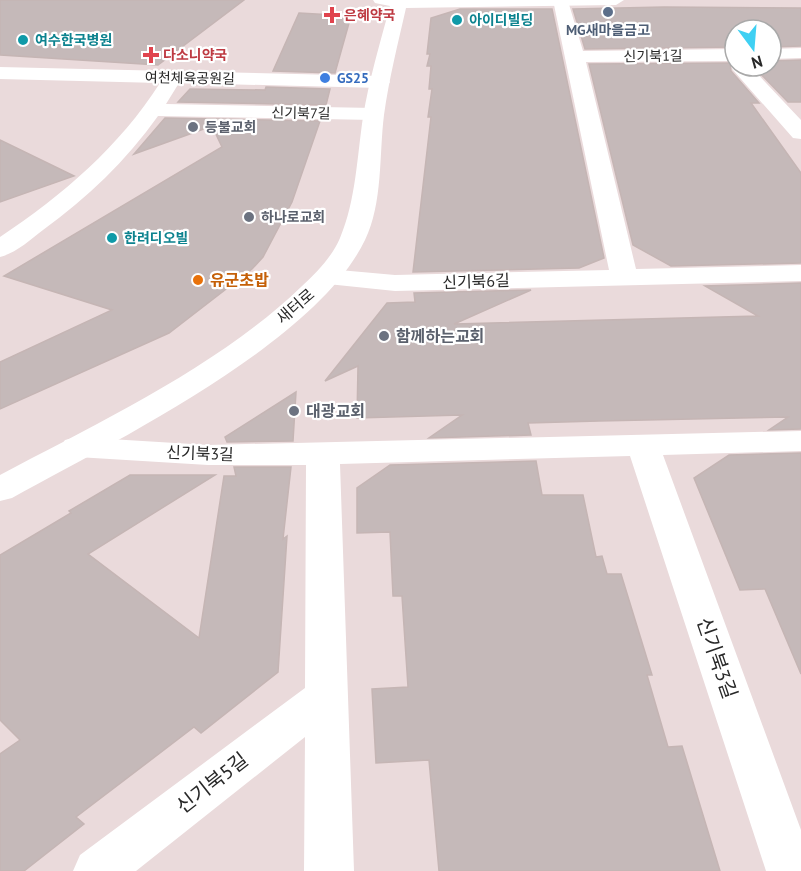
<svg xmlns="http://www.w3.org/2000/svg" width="801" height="871" font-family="'PT Sans','Noto Sans KR',sans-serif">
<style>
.building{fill:#c5b9b9;stroke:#c5b5b4;stroke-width:1.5}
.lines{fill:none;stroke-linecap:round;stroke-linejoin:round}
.minor{fill:#fff;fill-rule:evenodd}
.tertiary{fill:#fff;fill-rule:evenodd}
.service-dot{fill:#5c6f8a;stroke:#fff;stroke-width:2}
.health-dot{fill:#e0444e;stroke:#fff;stroke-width:2}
.culture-dot{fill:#0f9aa8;stroke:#fff;stroke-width:2}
.shop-dot{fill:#3f7fe0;stroke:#fff;stroke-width:2}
.worship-dot{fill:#6b7280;stroke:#fff;stroke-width:2}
.food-dot{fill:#e8710a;stroke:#fff;stroke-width:2}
.labels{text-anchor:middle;stroke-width:4.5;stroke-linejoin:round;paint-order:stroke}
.far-health-label{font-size:14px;font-weight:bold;fill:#be3a42;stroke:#fff;text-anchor:start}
.far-culture-label{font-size:14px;font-weight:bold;fill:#0d838f;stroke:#fff;text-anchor:start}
.far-service-label{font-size:14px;font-weight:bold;fill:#4e5e75;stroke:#fff}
.far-street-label{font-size:14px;fill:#282828;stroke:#fff}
.far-shop-label{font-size:14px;font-weight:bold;fill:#366cbe;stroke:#fff;text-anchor:start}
.far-worship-label{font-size:14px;font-weight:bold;fill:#5b616d;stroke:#fff;text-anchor:start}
.food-label{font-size:16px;font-weight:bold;fill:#c56008;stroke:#fff;text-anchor:start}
.street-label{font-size:16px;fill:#282828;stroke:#fff}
.worship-label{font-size:16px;font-weight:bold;fill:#5b616d;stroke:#fff;text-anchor:start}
.near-street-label{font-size:20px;fill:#282828;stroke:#fff}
</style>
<rect width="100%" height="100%" fill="#eadadb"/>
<g class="building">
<path d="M 0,0 L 244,0 L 158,65 L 0,55 Z"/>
<path d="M 664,7 L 801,8 L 801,46 L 771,47 L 771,30 L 735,30 L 735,47 L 585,49 L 573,9 Z"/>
<path d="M 460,9 L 552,9 L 604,258 L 579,268 L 413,272 L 431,117 L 428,117 L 432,89 L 429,89 L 431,66 L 427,66 L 430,54 L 427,54 L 431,18 Z"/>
<path d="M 299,13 L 351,16 L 335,73 L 273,71 Z"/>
<path d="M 801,60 L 801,102 L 788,102 L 753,66 L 771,66 L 771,61 Z"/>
<path d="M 730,63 L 731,71 L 759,103 L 751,103 L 801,173 L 801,263 L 671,266 L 633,245 L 589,64 Z"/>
<path d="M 266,87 L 330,89 L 326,105 L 178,102 L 190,89 L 265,90 Z"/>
<path d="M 165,118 L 320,121 L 292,202 L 263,257 L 252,269 L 169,333 L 0,409 L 0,362 L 112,310 L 4,276 L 222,147 L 212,126 L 134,154 Z"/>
<path d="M 0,140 L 74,176 L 0,202 Z"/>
<path d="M 801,283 L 801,429 L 769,430 L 788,417 L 599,421 L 528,423 L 531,435 L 429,438 L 462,415 L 357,418 L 358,366 L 325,381 L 387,303 L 415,302 L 414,293 L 531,290 L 454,324 L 758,316 L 705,286 Z"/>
<path d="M 296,392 L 293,441 L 227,442 L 225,437 Z"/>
<path d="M 801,453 L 801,674 L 765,589 L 740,590 L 694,478 L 729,455 Z"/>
<path d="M 536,461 L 542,495 L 583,495 L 596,557 L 602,556 L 607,574 L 621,574 L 652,675 L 647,675 L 668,747 L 682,746 L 720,871 L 439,871 L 429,760 L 376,763 L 372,689 L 408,687 L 402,596 L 393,596 L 390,532 L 357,533 L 357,488 L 390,465 Z"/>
<path d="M 234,467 L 291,467 L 283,539 L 287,536 L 278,672 L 201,733 L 194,727 L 76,817 L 84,824 L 24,871 L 0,871 L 0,754 L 20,740 L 0,720 L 0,555 L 71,513 L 69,511 L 130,475 L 215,475 L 88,554 L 199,638 L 224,476 L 236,476 Z"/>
</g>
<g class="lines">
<g class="minor">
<path d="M 553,0 L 568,1 L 583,51 L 735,49 L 735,61 L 586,62 L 636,269 L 801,265 L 801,281 L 395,291 L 318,283 L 315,277 L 318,271 L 328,269 L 395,275 L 609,270 Z"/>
<path d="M 801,48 L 801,58 L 771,59 L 771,49 Z"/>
<path d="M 733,62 L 735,66 L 750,66 L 801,120 L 801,139 L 793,138 L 733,70 L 731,66 Z"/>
<path d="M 0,67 L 380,76 L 387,78 L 390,82 L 387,86 L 380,88 L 179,83 L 166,104 L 374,108 L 381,110 L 384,114 L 381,118 L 374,120 L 158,116 C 126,161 87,198 43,230 C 30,240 16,253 0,257 L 0,237 C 63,195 119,147 160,83 L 0,79 Z"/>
<path d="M 801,431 L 801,451 L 663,455 L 801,830 L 801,871 L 766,871 L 630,456 L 340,464 L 354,871 L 304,871 L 305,737 L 136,871 L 73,871 L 80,855 L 305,688 L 306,465 L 208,465 L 77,457 L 65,454 L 60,447 L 65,440 L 77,437 L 208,445 Z"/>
</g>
<path class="tertiary" d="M 373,0 L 624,0 L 616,5 L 406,8 C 398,43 389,79 384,115 C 379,155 383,203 365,240 C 315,344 113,442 12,498 L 0,501 L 0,475 C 100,422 219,366 301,287 C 316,273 332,257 340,238 C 356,200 357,157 363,117 C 369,80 380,43 390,6 L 375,3 Z"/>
</g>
<circle class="service-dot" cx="608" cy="12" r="6"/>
<g class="health-dot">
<path d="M329 6h6v6h6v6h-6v6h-6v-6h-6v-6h6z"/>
<path d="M148 46h6v6h6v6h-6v6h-6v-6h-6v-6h6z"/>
</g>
<g class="culture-dot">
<circle cx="457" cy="20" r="6"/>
<circle cx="23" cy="40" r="6"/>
<circle cx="112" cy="238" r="6"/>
</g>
<circle class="shop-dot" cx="325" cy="78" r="6"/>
<g class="worship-dot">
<circle cx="193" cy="127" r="6"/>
<circle cx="249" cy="217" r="6"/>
<circle cx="384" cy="336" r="6"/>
<circle cx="294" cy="411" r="6"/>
</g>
<circle class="food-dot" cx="198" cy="280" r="6"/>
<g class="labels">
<g class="far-health-label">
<text x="344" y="20">은혜약국</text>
<text x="163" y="60">다소니약국</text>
</g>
<g class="far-culture-label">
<text x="469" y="25">아이디빌딩</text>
<text x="35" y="45">여수한국병원</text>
<text x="124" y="243">한려디오빌</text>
</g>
<g class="far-service-label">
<text x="608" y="35">MG새마을금고</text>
</g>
<g class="far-street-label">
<text transform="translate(653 56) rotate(-1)" y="5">신기북1길</text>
<text transform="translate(190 78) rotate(1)" y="5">여천체육공원길</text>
<text transform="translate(301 113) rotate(1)" y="5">신기북7길</text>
</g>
<g class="far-shop-label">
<text x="337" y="83">GS25</text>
</g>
<g class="far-worship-label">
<text x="205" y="132">등불교회</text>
<text x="261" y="222">하나로교회</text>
</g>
<g class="food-label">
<text x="210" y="286">유군초밥</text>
</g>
<g class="street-label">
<text transform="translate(476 281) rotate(-2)" y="6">신기북6길</text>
<text transform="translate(295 306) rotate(-41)" y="6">새터로</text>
<text transform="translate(200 453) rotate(2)" y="6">신기북3길</text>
</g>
<g class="worship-label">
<text x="396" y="342">함께하는교회</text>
<text x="306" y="417">대광교회</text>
</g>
<g class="near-street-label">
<text transform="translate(717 658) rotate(71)" y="7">신기북3길</text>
<text transform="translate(212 783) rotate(-38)" y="7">신기북5길</text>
</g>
</g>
<g transform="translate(753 48) rotate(164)"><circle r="28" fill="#ffffff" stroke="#a9a9a9" stroke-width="1.5"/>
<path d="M0-4.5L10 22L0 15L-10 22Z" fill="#3fd0f3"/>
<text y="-9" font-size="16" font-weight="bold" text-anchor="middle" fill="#282828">N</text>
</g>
</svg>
